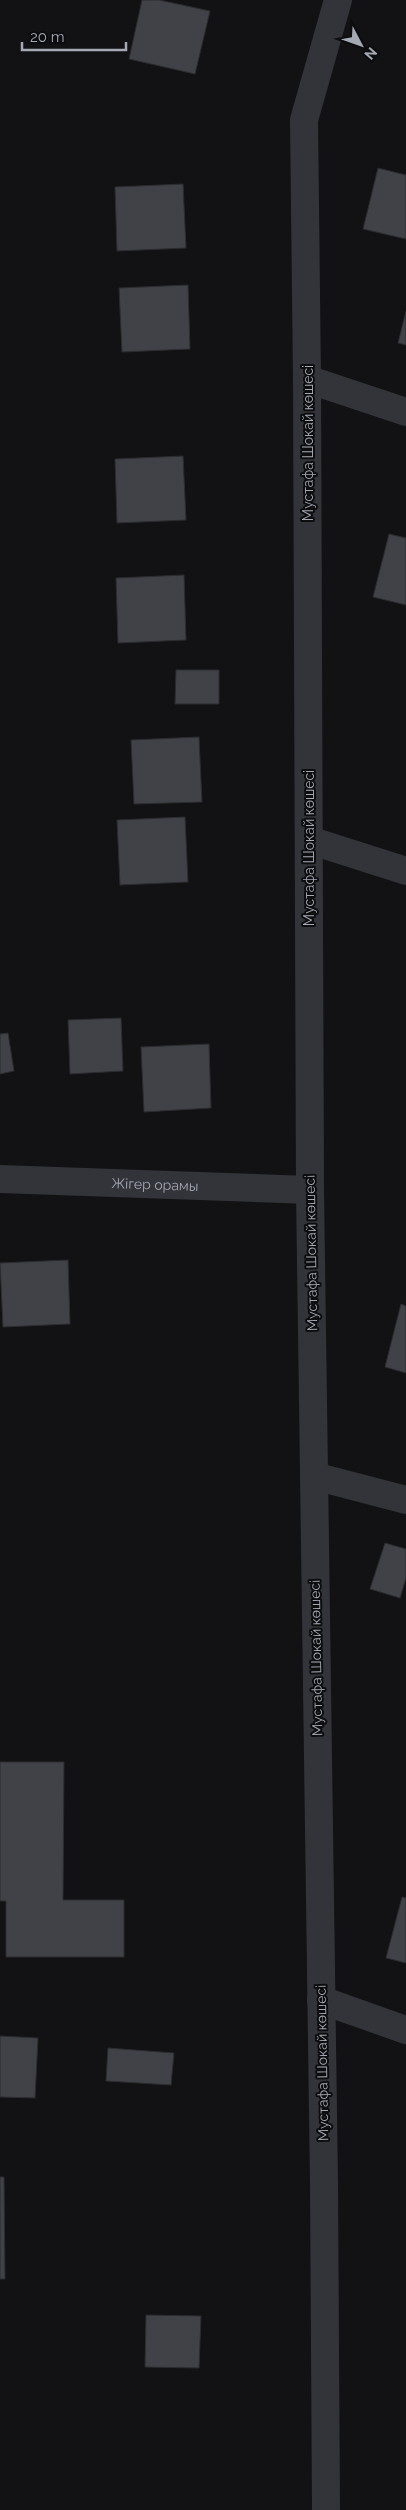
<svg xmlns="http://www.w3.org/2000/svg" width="406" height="2510" font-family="Raleway,sans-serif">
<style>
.building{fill:#414247;stroke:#2c2c30}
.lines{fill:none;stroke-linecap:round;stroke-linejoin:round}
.street{stroke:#333439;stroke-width:28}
.labels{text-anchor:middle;stroke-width:4;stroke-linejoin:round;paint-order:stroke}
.street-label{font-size:14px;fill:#a4a9b4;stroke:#0d0d0f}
</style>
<rect width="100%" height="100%" fill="#121214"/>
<g class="building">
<path d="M 142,0 L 159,0 L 210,11 L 195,74 L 129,59 Z"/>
<path d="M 378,168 L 406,175 L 406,239 L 363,229 Z"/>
<path d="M 183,184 L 186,248 L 117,251 L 115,187 Z"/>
<path d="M 188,285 L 190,349 L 122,352 L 119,288 Z"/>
<path d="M 406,311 L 406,345 L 398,343 Z"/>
<path d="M 183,456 L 186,520 L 117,523 L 115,459 Z"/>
<path d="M 389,534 L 406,538 L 406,605 L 373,597 Z"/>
<path d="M 184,575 L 186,640 L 118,643 L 116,578 Z"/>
<path d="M 176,670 L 219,670 L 219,704 L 175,704 Z"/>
<path d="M 199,737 L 202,802 L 134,804 L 131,740 Z"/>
<path d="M 185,817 L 188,882 L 120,885 L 117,820 Z"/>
<path d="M 121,1018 L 123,1071 L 70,1074 L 68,1020 Z"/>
<path d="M 8,1033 L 14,1071 L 0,1074 L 0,1034 Z"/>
<path d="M 209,1044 L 211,1108 L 144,1112 L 141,1047 Z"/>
<path d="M 68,1260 L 70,1324 L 3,1327 L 0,1263 Z"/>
<path d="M 401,1304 L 406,1306 L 406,1373 L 385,1367 Z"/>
<path d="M 385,1543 L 406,1549 L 406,1578 L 400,1598 L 370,1589 Z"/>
<path d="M 0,1762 L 64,1762 L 63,1900 L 124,1900 L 124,1957 L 6,1957 L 6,1901 L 0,1901 Z"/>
<path d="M 402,1897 L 406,1898 L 406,1963 L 386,1958 Z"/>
<path d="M 0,2036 L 38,2038 L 35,2098 L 0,2097 Z"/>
<path d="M 108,2048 L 174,2053 L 171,2085 L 106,2081 Z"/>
<path d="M 0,2177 L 4,2177 L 5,2279 L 0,2279 Z"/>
<path d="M 146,2315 L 201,2316 L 199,2368 L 145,2367 Z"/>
</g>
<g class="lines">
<g class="street">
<path d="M 307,379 L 406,412"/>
<path d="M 309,840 L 406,871"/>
<path id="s1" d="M 0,1179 L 310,1190"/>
<path d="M 314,1476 L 406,1500"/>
<path d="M 321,2000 L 406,2030"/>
<path d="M 326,2510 L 324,2183 L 310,1190 L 307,379 L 304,120 L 338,0"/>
</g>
</g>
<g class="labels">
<g class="street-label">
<text transform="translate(308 443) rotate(-90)" y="5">Мустафа Шокай көшесі</text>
<text transform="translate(309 848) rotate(-90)" y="5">Мустафа Шокай көшесі</text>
<text dy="5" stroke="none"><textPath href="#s1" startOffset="155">Жігер орамы</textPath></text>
<text transform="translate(311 1253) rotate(-91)" y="5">Мустафа Шокай көшесі</text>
<text transform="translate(316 1658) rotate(-91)" y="5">Мустафа Шокай көшесі</text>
<text transform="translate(322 2063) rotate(-91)" y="5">Мустафа Шокай көшесі</text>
</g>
</g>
<g transform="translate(361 45) rotate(131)" stroke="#0d0d0f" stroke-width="4" paint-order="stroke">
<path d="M0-4L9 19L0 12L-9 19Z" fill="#a4a9b4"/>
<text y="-8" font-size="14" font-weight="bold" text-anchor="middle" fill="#a4a9b4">N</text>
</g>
<path d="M22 42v8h104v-8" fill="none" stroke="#a4a9b4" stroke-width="2.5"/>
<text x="30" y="42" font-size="15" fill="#a4a9b4" stroke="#0d0d0f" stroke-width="4" paint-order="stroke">20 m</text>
</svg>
